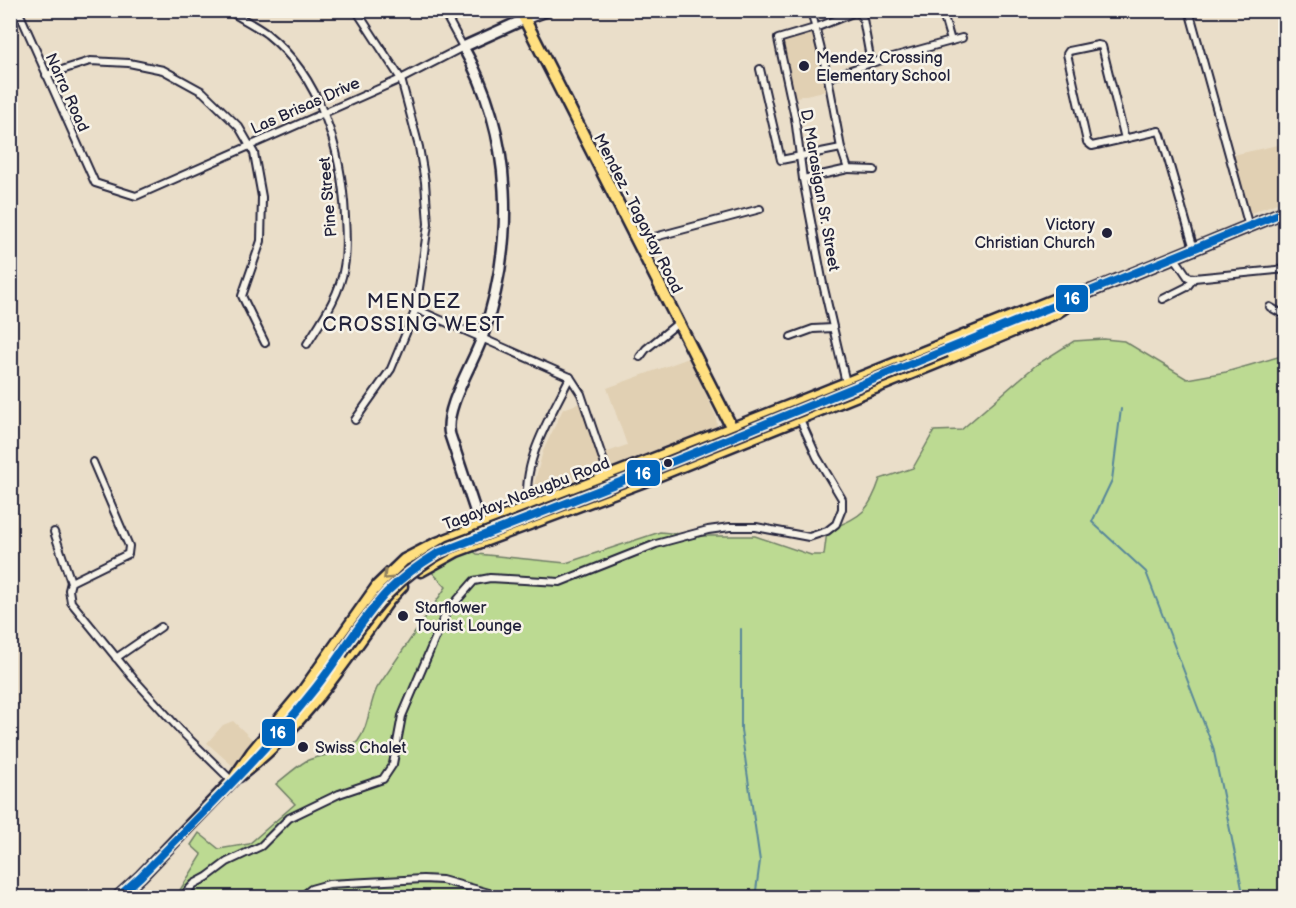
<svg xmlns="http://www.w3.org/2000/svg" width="1296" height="908" font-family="'Balsamiq Sans',sans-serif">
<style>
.built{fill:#e1d0b3}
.green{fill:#bcda92;stroke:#6f7e66;stroke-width:1.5}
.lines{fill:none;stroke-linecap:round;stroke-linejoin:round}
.stream{stroke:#58879a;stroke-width:2}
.street-casing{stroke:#22223b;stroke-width:10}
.secondary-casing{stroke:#22223b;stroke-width:14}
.primary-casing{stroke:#22223b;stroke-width:15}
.street{stroke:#f7f3e8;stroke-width:6}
.secondary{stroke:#f7f3e8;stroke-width:9}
.primary{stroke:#ffdf80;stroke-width:10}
.primary-bridge-casing{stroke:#22223b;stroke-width:15;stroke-linecap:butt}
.primary-bridge{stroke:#ffdf80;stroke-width:10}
.bus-1-casing{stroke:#f7f3e8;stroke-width:12}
.bus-1{stroke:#0065bd;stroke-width:8}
.oneway{stroke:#90805e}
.poi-dot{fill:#22223b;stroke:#f7f3e8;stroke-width:2}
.labels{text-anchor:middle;stroke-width:5;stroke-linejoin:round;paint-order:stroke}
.poi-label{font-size:16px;fill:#22223b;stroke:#f7f3e8;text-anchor:start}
.street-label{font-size:16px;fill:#22223b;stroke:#f7f3e8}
.quarter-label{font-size:20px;letter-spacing:1.5px;fill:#22223b;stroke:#f7f3e8}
.line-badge{stroke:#f7f3e8;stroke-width:2}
.badge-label{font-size:16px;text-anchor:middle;font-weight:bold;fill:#fff}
</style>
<rect width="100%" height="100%" fill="#eadec9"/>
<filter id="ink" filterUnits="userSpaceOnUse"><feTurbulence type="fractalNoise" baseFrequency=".0167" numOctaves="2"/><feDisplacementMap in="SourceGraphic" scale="12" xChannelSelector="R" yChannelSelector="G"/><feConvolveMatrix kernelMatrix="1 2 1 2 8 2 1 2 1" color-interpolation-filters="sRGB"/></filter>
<g filter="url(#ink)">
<g class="built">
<path d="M 815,32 L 829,90 L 792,98 L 780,42 Z"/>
<path d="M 1278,145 L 1285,176 L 1285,200 L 1248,214 L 1233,155 Z"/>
<path d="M 689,358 L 716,416 L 717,426 L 714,433 L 532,503 L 534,485 L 543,451 L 563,409 L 583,402 L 602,454 L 627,445 L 607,388 Z"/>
<path d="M 233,721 L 256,743 L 234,767 L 207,743 L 223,725 Z"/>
</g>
<path class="green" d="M 1104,339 L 1124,341 L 1187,379 L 1226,372 L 1285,355 L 1285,897 L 175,898 L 202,855 L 191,845 L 199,833 L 219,849 L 249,844 L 295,804 L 276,784 C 286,776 296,767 306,761 C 323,753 345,756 358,741 C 369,726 369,705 377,688 L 446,587 L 428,568 L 470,549 L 477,554 L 566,563 L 660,532 L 701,536 L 755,536 L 811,555 L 824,555 L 827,531 C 860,516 868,515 880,479 L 913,468 L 934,431 L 961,430 L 1036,365 L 1074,341 Z"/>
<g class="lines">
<g class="stream">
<path d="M 1121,409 L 1112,480 L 1092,522 L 1146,572 L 1213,747 L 1244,898"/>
<path d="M 741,629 L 741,730 L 760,861 L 755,898"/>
</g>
<defs>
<g id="street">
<path d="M 18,10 L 95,183 L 136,196 L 401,79 L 463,47 L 443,10"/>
<path d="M 228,10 C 240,18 255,25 267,34 C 321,77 342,151 345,217 C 346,233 347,251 344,267 C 340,295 322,320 307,344"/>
<path d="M 811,10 L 828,78 L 841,148 L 848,169 L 874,170"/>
<path d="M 942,10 L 951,41"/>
<path d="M 1189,10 L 1249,227"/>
<path d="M 760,69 L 781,160 L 841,148"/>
<path d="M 46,75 L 90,61 L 129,63 L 163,70 L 203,92 L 239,127 L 254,153 L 262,197 L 261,241 L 242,296 L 265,343"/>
<path d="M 828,78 L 871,63 L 962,38"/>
<path d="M 1125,139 L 1102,46 L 1098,45 L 1069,51 L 1067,54 L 1087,142 L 1092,146 L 1159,131 L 1161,135 L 1194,249"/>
<path d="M 803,179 L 848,169"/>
<path d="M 636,242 L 760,209"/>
<path d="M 1175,258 L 1188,277 L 1194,278 L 1286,269"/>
<path d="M 1163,299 L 1187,287 L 1194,278"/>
<path d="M 1270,307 L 1286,316"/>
<path d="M 416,309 L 570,377 L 581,394 L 609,477"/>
<path d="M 791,337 L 813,329 L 833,328"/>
<path d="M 640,357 L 646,349 L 678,323"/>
<path d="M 846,383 L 823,284 L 803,179 L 795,118 L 778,39 L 815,28 L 855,12 L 860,14 L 863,19 L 871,63"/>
<path d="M 355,420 L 391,369 L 416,309 L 428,224 L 425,182 L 419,147 L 401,79 L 356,10"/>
<path d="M 93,462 L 129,546 L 128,554 L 71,582 L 69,590 L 71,602 L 133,678 L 181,731 L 232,781"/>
<path d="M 528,508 C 521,461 550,418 570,377"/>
<path d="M 54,532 L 71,582"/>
<path d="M 116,658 L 161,627"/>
<path d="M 10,793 L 12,796"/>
<path d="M 181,898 L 194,884 L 207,877 L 227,862 L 261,846 L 289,818 L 339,794 L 383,779 L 393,764 L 402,716 L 446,613 L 474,581 L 490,578 L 560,582 L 656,544 L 708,530 L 730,527 L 756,527 L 809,537 L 827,531 L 836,524 L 842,509 L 842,499 L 817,457 L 799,417"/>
<path d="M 300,898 L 311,889 L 329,884 L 423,879 L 442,880 L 489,893 L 496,898"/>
</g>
<path id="secondary" d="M 480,525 L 450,435 C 443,410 473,364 482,338 C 516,243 513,135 463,47 L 525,19 L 549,10"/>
<g id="primary">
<path d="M 520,10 L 735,434"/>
<path d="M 1086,293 L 1286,211"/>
<path d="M 421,571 L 457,551 L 642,482 L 934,364 L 1056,313 L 1082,296"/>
<path d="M 297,710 L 341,654"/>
<path d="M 239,776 C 304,726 342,665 389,600 L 402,586"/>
<path d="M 232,781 L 252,752 L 303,691 L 378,585 L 404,560 L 435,544 L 794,404 L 1056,299 L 1090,291"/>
<path d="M 117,898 L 141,876 L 236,777"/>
</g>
</defs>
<use href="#street" class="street-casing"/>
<use href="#secondary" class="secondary-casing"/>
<use href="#primary" class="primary-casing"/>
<use href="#street" class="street"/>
<use href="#secondary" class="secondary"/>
<use href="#primary" class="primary"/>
<defs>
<path id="primary-bridge" d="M 341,654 C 375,605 396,576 450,547 L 636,476 L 946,351"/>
</defs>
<use href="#primary-bridge" class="primary-bridge-casing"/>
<use href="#primary-bridge" class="primary-bridge"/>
<defs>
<path id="bus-1" d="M 117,898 L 141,876 C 199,816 261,757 313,691 C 339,659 359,622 387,592 C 402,577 420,564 438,553 L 674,461 L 1286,211"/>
</defs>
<use href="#bus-1" class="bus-1-casing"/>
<use href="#bus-1" class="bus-1"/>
</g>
<defs><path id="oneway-chevron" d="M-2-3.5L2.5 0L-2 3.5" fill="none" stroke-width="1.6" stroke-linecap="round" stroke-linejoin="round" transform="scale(1.5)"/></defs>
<use class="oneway" href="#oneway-chevron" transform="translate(387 576) rotate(136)"/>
</g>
<g class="poi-dot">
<circle cx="804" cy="66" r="6"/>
<circle cx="1107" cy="233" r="6"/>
<circle cx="668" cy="463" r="5"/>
<circle cx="403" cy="616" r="6"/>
<circle cx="303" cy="747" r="6"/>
</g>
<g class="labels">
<g class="poi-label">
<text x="816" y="63">Mendez Crossing<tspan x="816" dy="18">Elementary School</tspan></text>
<text x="1095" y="230" text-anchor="end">Victory<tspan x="1095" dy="18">Christian Church</tspan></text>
<text x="415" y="613">Starflower<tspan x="415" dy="18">Tourist Lounge</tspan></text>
<text x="315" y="753">Swiss Chalet</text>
</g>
<g class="street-label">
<text transform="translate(68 92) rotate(66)" y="6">Narra Road</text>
<text transform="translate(305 105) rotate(-24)" y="6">Las Brisas Drive</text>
<text transform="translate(821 190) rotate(80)" y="6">D. Marasigan Sr. Street</text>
<text transform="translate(327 197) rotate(-95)" y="6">Pine Street</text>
<text transform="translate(639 213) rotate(63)" y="6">Mendez - Tagaytay Road</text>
<text transform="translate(526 493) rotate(-21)" y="6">Tagaytay-Nasugbu Road</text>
</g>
<g class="quarter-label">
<text x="414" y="308">MENDEZ<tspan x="414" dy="23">CROSSING WEST</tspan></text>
</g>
</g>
<g class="line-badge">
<rect x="1055" y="284" width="34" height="29" rx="6" fill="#0065bd"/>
<rect x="626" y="459" width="35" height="28" rx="6" fill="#0065bd"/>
<rect x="261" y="718" width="35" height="29" rx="6" fill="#0065bd"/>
</g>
<g class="badge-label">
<text x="1072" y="304">16</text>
<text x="643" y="479">16</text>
<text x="278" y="738">16</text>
</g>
<rect width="1296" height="908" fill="none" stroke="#f7f3e8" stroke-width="36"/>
<rect x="18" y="18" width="1260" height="872" fill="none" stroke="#22223b" stroke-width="2" filter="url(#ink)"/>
</svg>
